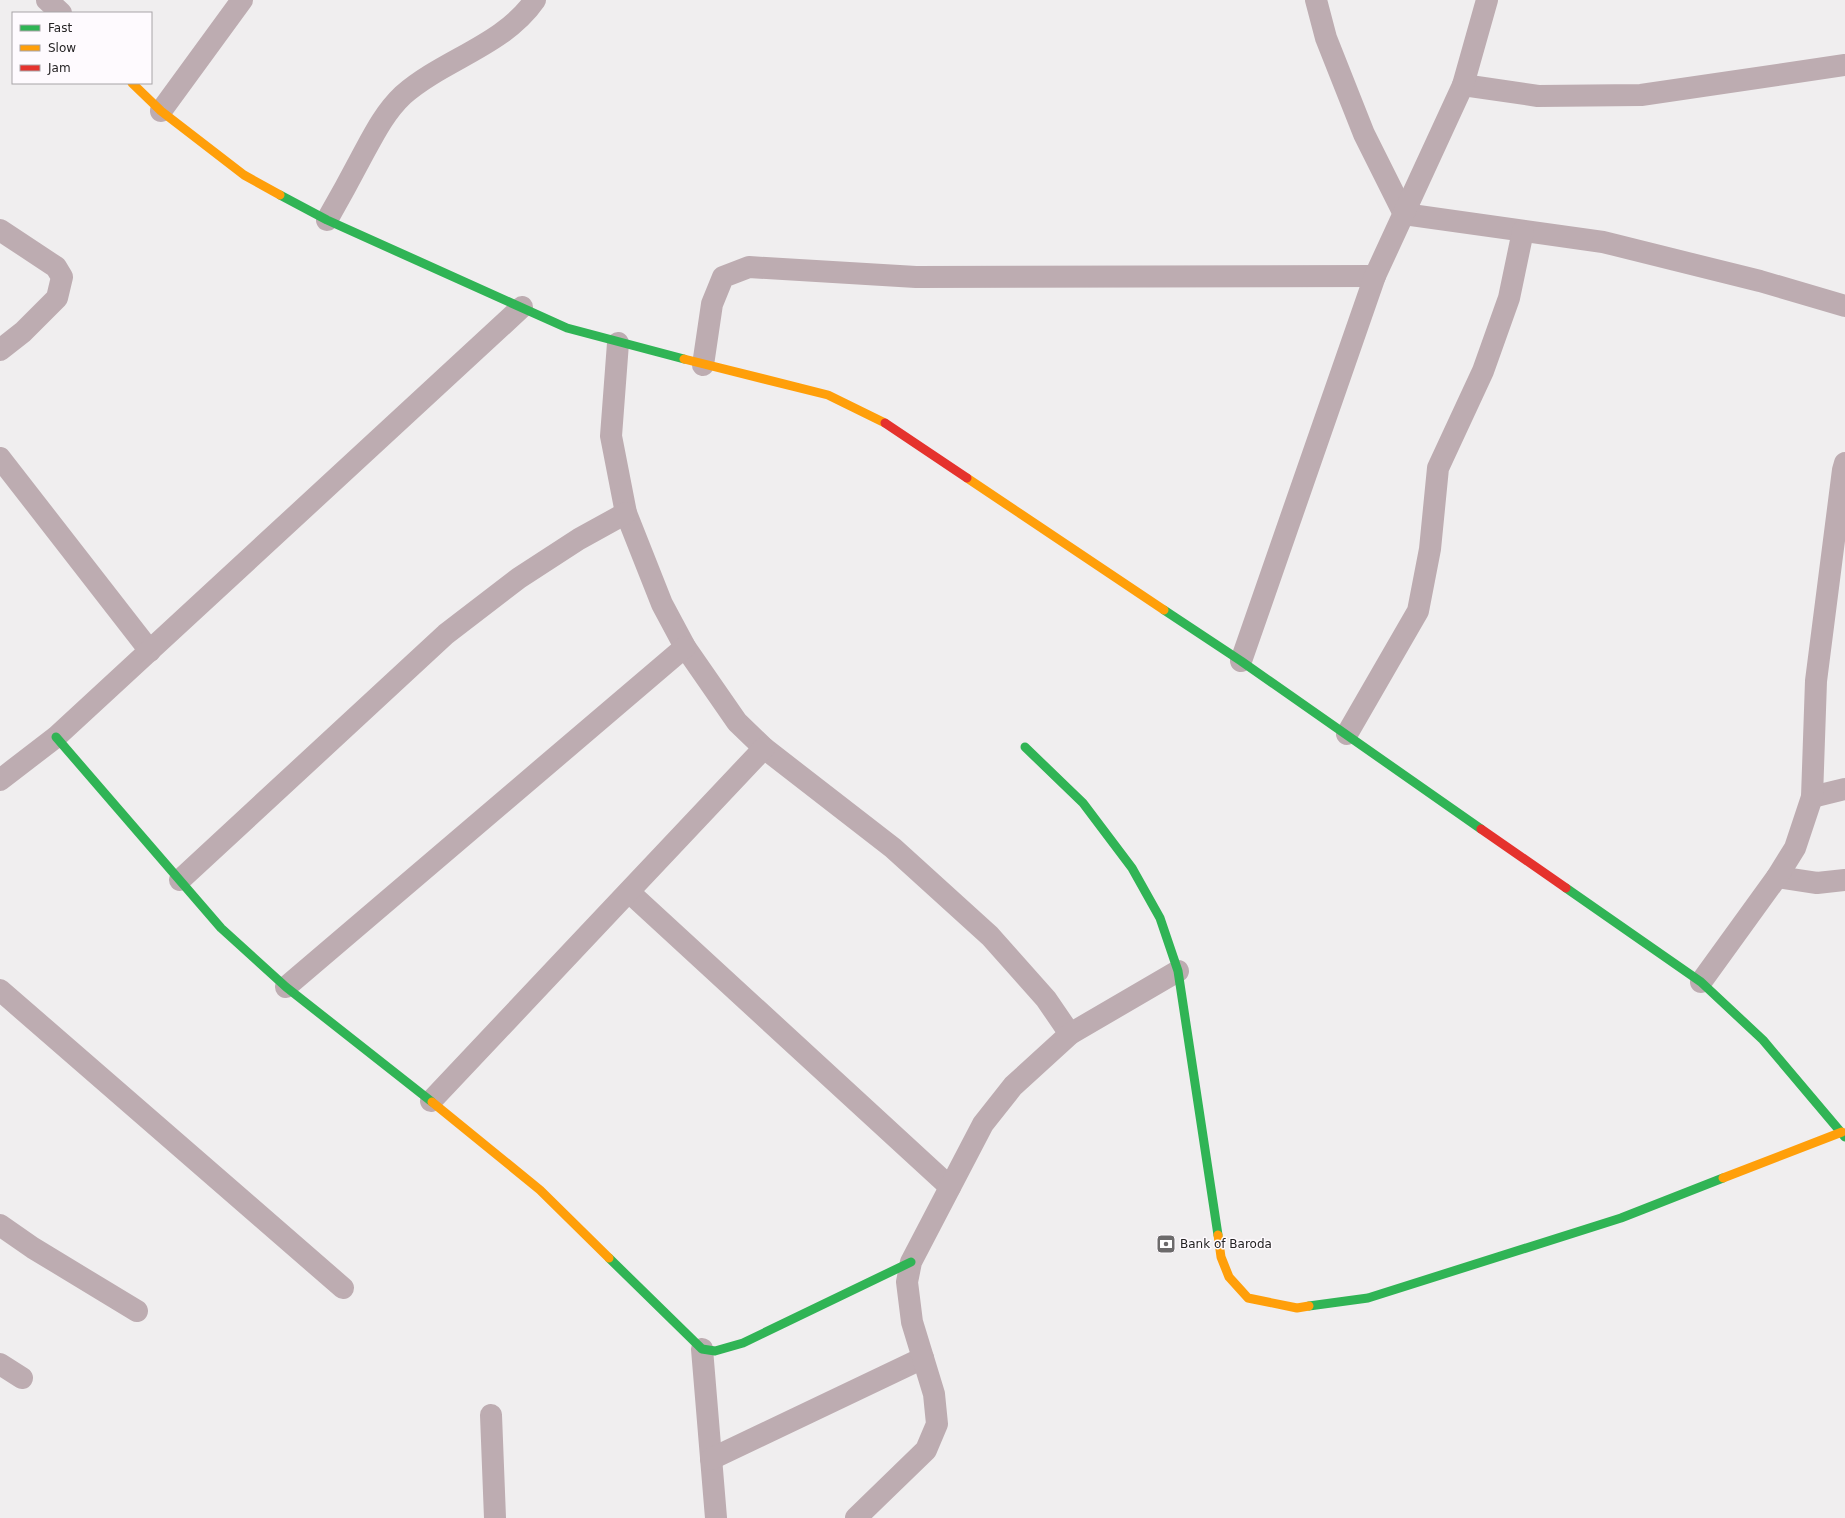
<svg xmlns="http://www.w3.org/2000/svg" width="1845" height="1518" font-family="'DejaVu Sans',sans-serif">
<style>
.lines{fill:none;stroke-linecap:round;stroke-linejoin:round}
.street{stroke:#bdacb1;stroke-width:22}
.fast{stroke:#30b455;stroke-width:9}
.slow{stroke:#ff9f0a;stroke-width:9}
.jam{stroke:#e5322d;stroke-width:9}
.labels{text-anchor:middle;stroke-width:3;stroke-linejoin:round;paint-order:stroke}
.poi-label{font-size:12px;fill:#252324;stroke:#fefafe;text-anchor:start}
</style>
<rect width="100%" height="100%" fill="#f0eeef"/>
<g class="lines">
<g class="street">
<path d="M 47,0 L 61,13"/>
<path d="M 1316,0 L 1326,38 L 1364,134 L 1404,214 L 1603,242 L 1760,281 L 1845,306"/>
<path d="M 1463,85 L 1538,96 L 1641,95 L 1845,65"/>
<path d="M 161,111 L 242,0"/>
<path d="M 327,220 C 339,199 350,179 361,158 C 373,136 384,113 403,95 C 444,59 503,46 535,0"/>
<path d="M 0,230 L 56,267 L 62,277 L 57,298 L 23,332 L 0,350"/>
<path d="M 618,343 L 611,436 L 626,513 L 662,604 L 685,647 L 737,722 L 764,748 L 893,848 L 990,936 L 1046,999 L 1070,1034"/>
<path d="M 703,365 L 712,304 L 723,277 L 749,267 L 916,277 L 1375,276"/>
<path d="M 0,458 L 150,651"/>
<path d="M 1241,661 L 1375,276 L 1463,85 L 1487,0"/>
<path d="M 1347,734 L 1418,611 L 1430,549 L 1438,468 L 1483,371 L 1509,298 L 1523,231"/>
<path d="M 0,780 L 56,737 L 522,307"/>
<path d="M 1812,797 L 1845,789"/>
<path d="M 1777,877 L 1817,883 L 1845,880"/>
<path d="M 180,880 L 446,634 L 519,578 L 579,539 L 626,513"/>
<path d="M 629,892 L 950,1187"/>
<path d="M 1701,982 L 1777,877 L 1795,848 L 1812,797 L 1816,681 L 1843,470 L 1845,463"/>
<path d="M 286,987 L 685,647"/>
<path d="M 0,990 L 343,1288"/>
<path d="M 431,1101 L 764,748"/>
<path d="M 0,1225 L 33,1248 L 137,1311"/>
<path d="M 702,1349 L 716,1518"/>
<path d="M 0,1364 L 22,1378"/>
<path d="M 491,1415 L 495,1518"/>
<path d="M 711,1459 L 923,1358"/>
<path d="M 856,1518 L 926,1450 L 937,1424 L 934,1394 L 912,1322 L 907,1282 L 911,1262 L 983,1124 L 1013,1086 L 1070,1034 L 1178,971"/>
</g>
<g class="fast">
<path d="M 280,195 L 327,220 L 567,328 L 684,359"/>
<path d="M 1164,610 L 1241,661 L 1481,829"/>
<path d="M 56,737 L 221,928 L 286,987 L 432,1102"/>
<path d="M 1025,747 L 1083,803 L 1132,868 L 1160,918 L 1178,971 L 1218,1235"/>
<path d="M 1566,888 L 1701,982 L 1763,1040 L 1845,1137"/>
<path d="M 609,1258 L 702,1349 L 715,1351 L 743,1343 L 911,1262"/>
<path d="M 1309,1306 L 1368,1298 L 1621,1218 L 1723,1178"/>
</g>
<g class="slow">
<path d="M 132,83 L 161,111 L 244,175 L 280,195"/>
<path d="M 684,359 L 828,395 L 885,423"/>
<path d="M 967,478 L 1164,610"/>
<path d="M 432,1102 L 540,1190 L 609,1258"/>
<path d="M 1723,1178 L 1842,1132"/>
<path d="M 1218,1235 L 1221,1257 L 1229,1277 L 1248,1298 L 1297,1308 L 1309,1306"/>
</g>
<g class="jam">
<path d="M 885,423 L 967,478"/>
<path d="M 1481,829 L 1566,888"/>
</g>
</g>
<defs>
<symbol id="bank-square" viewBox="-11 -11 22 22"><rect x="-9" y="-9" width="18" height="18" rx="4" fill="#6c6a6b" stroke="#fefafe"/><path d="M-6-4H6V4H-6ZM0-2.3a2.3 2.3 0 1 0 0 4.6a2.3 2.3 0 1 0 0-4.6Z" fill="#fff"/></symbol>
</defs>
<g fill-rule="evenodd">
<use href="#bank-square" x="1155" y="1233" width="22" height="22"/>
</g>
<g class="labels">
<g class="poi-label">
<text x="1180" y="1248">Bank of Baroda</text>
</g>
</g>
<rect x="12" y="12" width="140" height="72" fill="#fefafe" stroke="#a7a4a7"/>
<rect x="20" y="25" width="20" height="6" fill="#30b455" stroke="#a7a4a7"/>
<text x="48" y="32" font-size="12" fill="#252324">Fast</text>
<rect x="20" y="45" width="20" height="6" fill="#ff9f0a" stroke="#a7a4a7"/>
<text x="48" y="52" font-size="12" fill="#252324">Slow</text>
<rect x="20" y="65" width="20" height="6" fill="#e5322d" stroke="#a7a4a7"/>
<text x="48" y="72" font-size="12" fill="#252324">Jam</text>
</svg>
